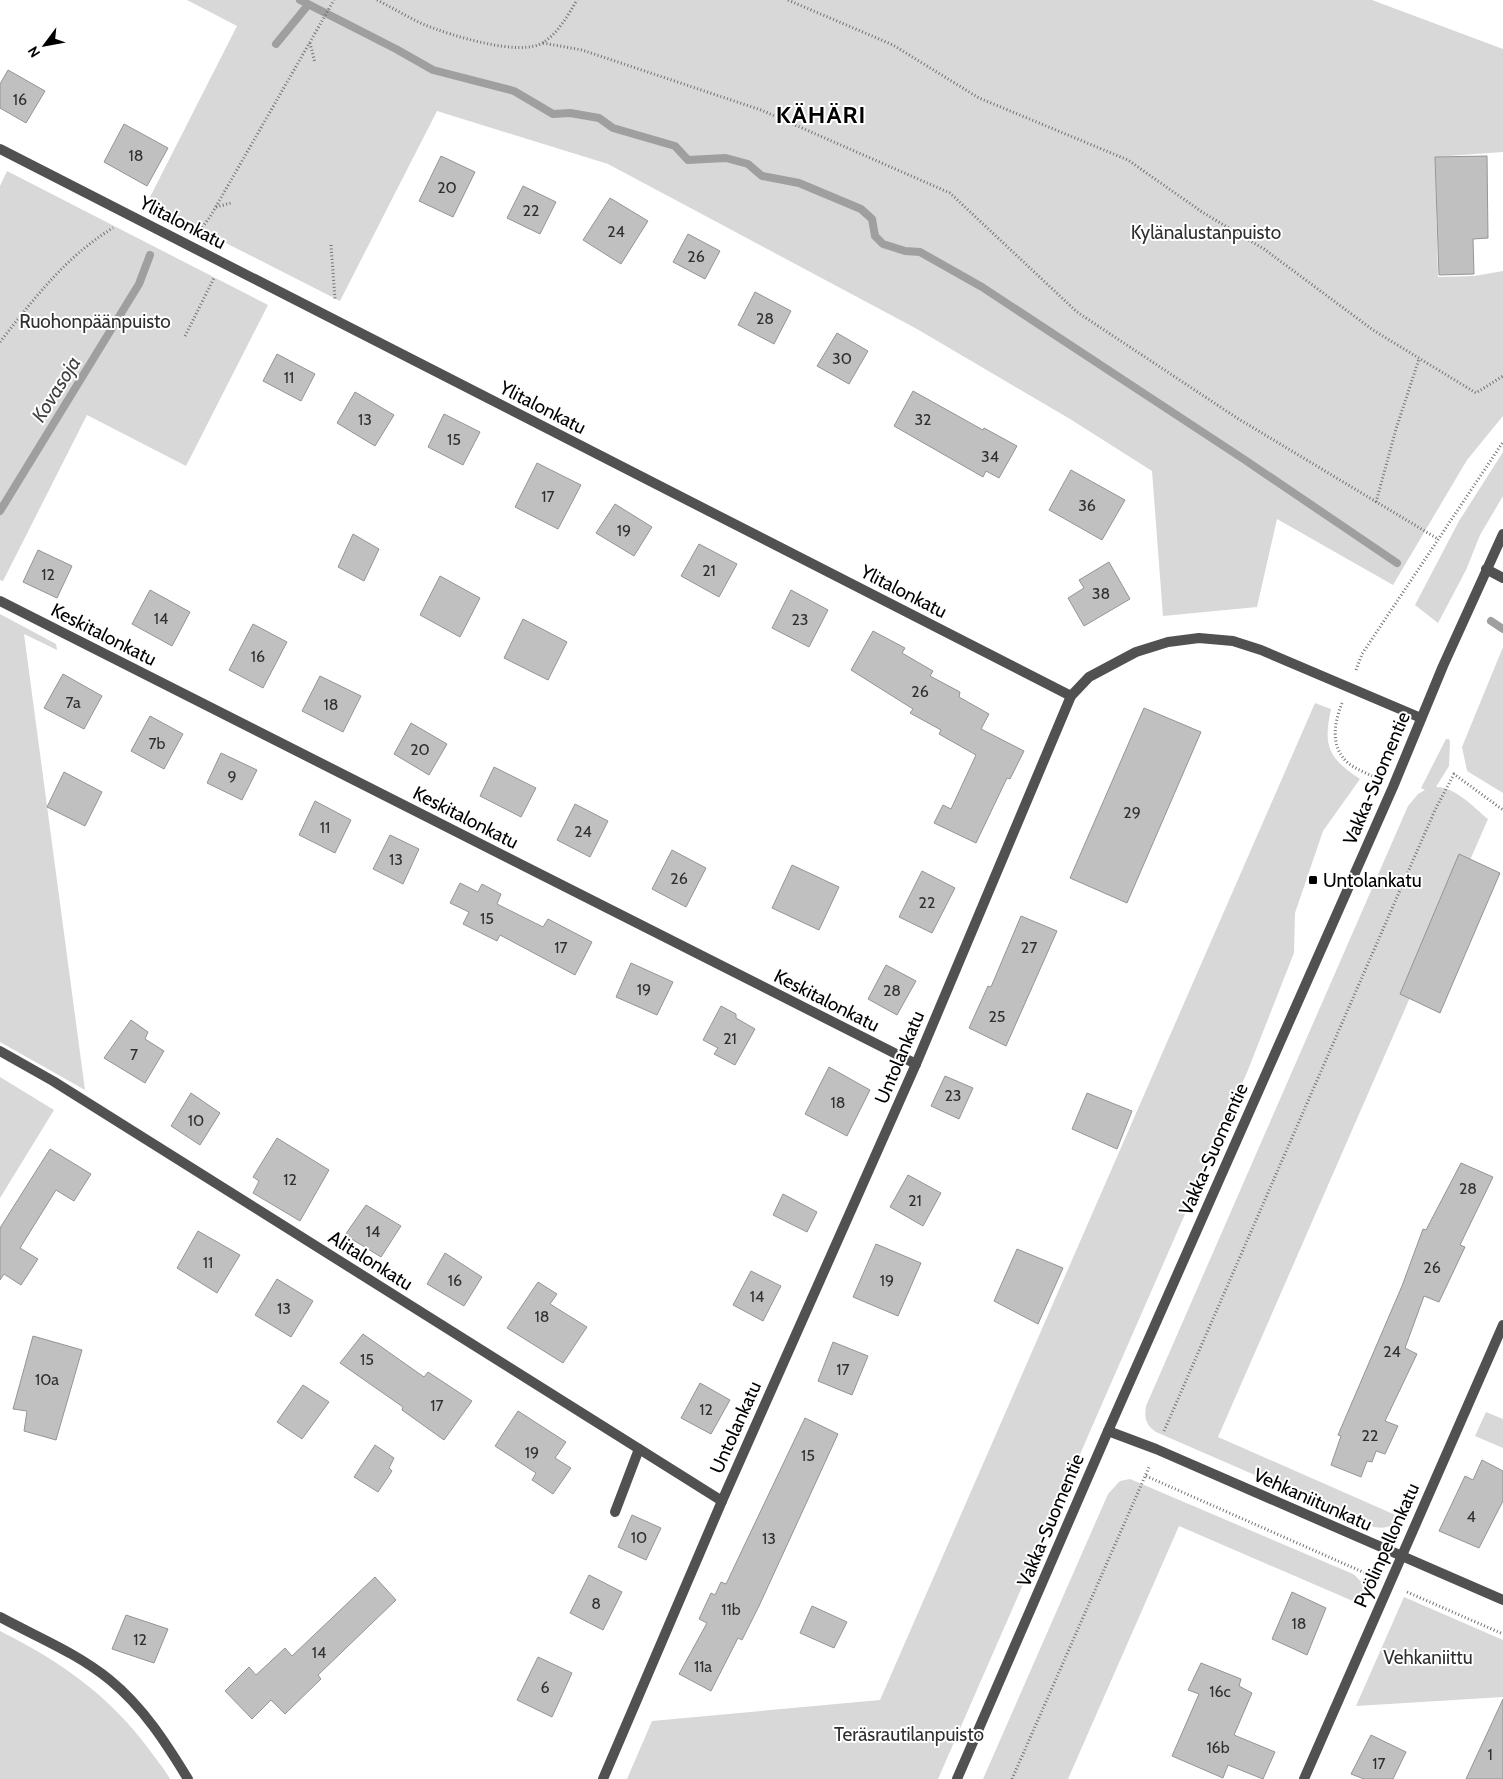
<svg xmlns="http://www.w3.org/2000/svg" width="1503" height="1779" font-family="Cabin,sans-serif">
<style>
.green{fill:#d8d8d8}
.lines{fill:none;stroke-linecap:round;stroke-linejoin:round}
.stream{stroke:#9f9f9f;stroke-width:8}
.building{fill:#c0c0c0;stroke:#959595}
.path{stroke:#737373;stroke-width:3;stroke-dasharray:1 2.5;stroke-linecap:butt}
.service{stroke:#515151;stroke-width:10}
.minor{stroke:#515151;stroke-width:10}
.tertiary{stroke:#515151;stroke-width:10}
.poi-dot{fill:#000;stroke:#fff;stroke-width:2}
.labels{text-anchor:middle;stroke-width:4;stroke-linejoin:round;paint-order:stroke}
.number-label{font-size:16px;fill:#303030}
.street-label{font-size:19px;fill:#000;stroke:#fff}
.park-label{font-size:19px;fill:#2f2f2f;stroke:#fff}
.poi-label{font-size:19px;fill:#000;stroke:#fff;text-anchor:start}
.water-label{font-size:20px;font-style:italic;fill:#404040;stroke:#fff}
.district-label{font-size:24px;font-weight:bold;letter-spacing:1px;fill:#000;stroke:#fff}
</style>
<rect width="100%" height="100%" fill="#fff"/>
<g class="green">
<path d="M 187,0 L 1372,0 L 1503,49 L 1503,152 L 1435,157 L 1438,277 L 1474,276 L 1503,271 L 1503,416 L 1467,460 L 1393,585 L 1277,519 L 1257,607 L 1163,616 L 1152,471 L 1070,419 L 917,329 L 608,164 L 437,111 L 340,301 L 147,203 L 237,26 Z"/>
<path d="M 7,171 L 268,305 L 186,466 L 87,415 L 3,581 L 0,580 L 0,186 Z"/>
<path d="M 1503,452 L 1503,496 L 1480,535 L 1466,570 L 1438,623 L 1415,605 L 1459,521 Z"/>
<path d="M 0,614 L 56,644 L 57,650 L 24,634 L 85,1090 L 0,1042 Z"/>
<path d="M 1503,647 L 1503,793 L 1467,771 L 1462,747 Z"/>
<path d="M 1315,703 L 1331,709 C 1323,746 1328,758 1360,779 L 1323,831 L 1295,913 L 1294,953 L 1248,1070 L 938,1779 L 627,1779 L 652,1721 L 880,1700 Z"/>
<path d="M 1446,739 L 1449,739 L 1450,742 L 1449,766 L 1436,787 C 1456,787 1473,807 1488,819 L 1218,1437 L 1400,1517 C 1393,1527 1386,1529 1374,1527 L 1156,1432 C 1146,1425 1144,1418 1146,1406 L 1408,806 L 1418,794 L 1425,790 L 1421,788 Z"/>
<path d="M 0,1077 L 54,1110 L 0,1198 Z"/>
<path d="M 1486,1412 L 1503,1419 L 1503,1448 L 1475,1436 Z"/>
<path d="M 1130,1479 L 1353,1574 C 1365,1583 1366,1592 1362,1605 L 1179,1526 L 1068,1779 L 983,1779 L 1108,1494 L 1120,1481 Z"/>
<path d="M 1404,1597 L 1503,1640 L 1503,1697 L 1356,1706 Z"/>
<path d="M 0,1631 C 58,1660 109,1695 148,1748 C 155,1758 164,1768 170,1779 L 0,1779 Z"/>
</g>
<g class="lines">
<g class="stream">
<path d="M 300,0 L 396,49 L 433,70 L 514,91 L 553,114 L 570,113 L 599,118 L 613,128 L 675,146 L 688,160 L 726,158 L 748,164 L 762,176 L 799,183 L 861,209 L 872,219 L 875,236 L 883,244 L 905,251 L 920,252 L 982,287 L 1245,460 L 1397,563"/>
<path d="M 276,44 L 308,5"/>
<path d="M 0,511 L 139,284 L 150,255"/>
<path d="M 1491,621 L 1503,629"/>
</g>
</g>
<g class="building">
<path d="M 8,70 L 45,91 L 26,123 L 0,108 L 0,84 Z"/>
<path d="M 124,124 L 168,148 L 147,186 L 104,162 Z"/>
<path d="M 441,156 L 475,172 L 453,217 L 419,201 Z"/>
<path d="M 1487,156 L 1488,238 L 1473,239 L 1474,274 L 1439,275 L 1435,157 Z"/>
<path d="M 523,186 L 556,202 L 540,234 L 507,218 Z"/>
<path d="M 610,198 L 648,221 L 621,264 L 583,240 Z"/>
<path d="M 688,234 L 720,251 L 705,279 L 673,262 Z"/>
<path d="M 755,292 L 791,311 L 774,344 L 738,325 Z"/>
<path d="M 837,333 L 868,351 L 849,384 L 817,366 Z"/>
<path d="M 277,354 L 315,374 L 301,401 L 263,381 Z"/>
<path d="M 913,391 L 983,430 L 984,428 L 1017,446 L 999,478 L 986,471 L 983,477 L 894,426 Z"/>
<path d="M 355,392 L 394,415 L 375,446 L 337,423 Z"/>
<path d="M 444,414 L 480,432 L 463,465 L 428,447 Z"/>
<path d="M 537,463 L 581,485 L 558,529 L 515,507 Z"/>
<path d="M 1071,470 L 1125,500 L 1102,540 L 1049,510 Z"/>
<path d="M 615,504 L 652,527 L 634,556 L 596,533 Z"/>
<path d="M 353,534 L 379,549 L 364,581 L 338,567 Z"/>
<path d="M 699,544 L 737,564 L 719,597 L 681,576 Z"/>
<path d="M 38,550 L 72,566 L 57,598 L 23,582 Z"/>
<path d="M 1109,562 L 1130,599 L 1084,626 L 1068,598 L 1084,588 L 1079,580 Z"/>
<path d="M 440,576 L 480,598 L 460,637 L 420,615 Z"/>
<path d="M 150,590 L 190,612 L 172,646 L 132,624 Z"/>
<path d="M 791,590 L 828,610 L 809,647 L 772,628 Z"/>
<path d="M 523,619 L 567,642 L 548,680 L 504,658 Z"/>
<path d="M 253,624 L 287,642 L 263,688 L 229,670 Z"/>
<path d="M 873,631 L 905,648 L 902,653 L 933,671 L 930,676 L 960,692 L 959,697 L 989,714 L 981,729 L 1024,751 L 1010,779 L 1007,778 L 976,843 L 934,823 L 943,805 L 951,809 L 976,755 L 939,734 L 941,730 L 910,713 L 913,709 L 851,670 Z"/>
<path d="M 63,674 L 102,696 L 84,729 L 44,708 Z"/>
<path d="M 320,676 L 361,696 L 343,732 L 302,711 Z"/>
<path d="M 1144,708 L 1201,732 L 1127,903 L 1070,878 Z"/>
<path d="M 150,716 L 183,734 L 164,769 L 131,751 Z"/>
<path d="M 411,723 L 447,744 L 429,775 L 394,754 Z"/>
<path d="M 221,753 L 257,770 L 242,800 L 207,783 Z"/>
<path d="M 494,767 L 536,788 L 521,817 L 480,796 Z"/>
<path d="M 64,772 L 102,792 L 85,826 L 47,807 Z"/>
<path d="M 315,801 L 351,820 L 335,853 L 299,835 Z"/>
<path d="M 575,804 L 608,821 L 590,857 L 557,840 Z"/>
<path d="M 390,835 L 419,849 L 403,884 L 373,869 Z"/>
<path d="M 672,850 L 706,868 L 686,907 L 652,889 Z"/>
<path d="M 1459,854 L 1500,873 L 1440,1013 L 1400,994 Z"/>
<path d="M 792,865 L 839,887 L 819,930 L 772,908 Z"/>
<path d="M 922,871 L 955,888 L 932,933 L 899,917 Z"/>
<path d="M 460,883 L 478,892 L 482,884 L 501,894 L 497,904 L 543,927 L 548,919 L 592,942 L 575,975 L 500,935 L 497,941 L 463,924 L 469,912 L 450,903 Z"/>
<path d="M 1021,916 L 1057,931 L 1006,1046 L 969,1028 L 988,986 L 991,987 Z"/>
<path d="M 631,963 L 673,982 L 657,1015 L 616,997 Z"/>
<path d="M 886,965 L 916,981 L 897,1015 L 868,999 Z"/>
<path d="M 721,1006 L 736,1014 L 736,1018 L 755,1029 L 735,1065 L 714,1054 L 718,1048 L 703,1040 Z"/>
<path d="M 131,1020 L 148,1032 L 145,1039 L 164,1051 L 145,1083 L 104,1058 Z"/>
<path d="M 829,1067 L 870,1090 L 847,1136 L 805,1114 Z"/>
<path d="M 945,1076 L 973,1088 L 959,1119 L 931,1106 Z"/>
<path d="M 191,1093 L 220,1113 L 200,1145 L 171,1126 Z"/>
<path d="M 1087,1093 L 1132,1111 L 1117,1149 L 1072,1129 Z"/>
<path d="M 277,1138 L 329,1170 L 300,1221 L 253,1193 L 259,1181 L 253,1177 Z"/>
<path d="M 50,1149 L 91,1174 L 74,1201 L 56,1190 L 20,1248 L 38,1259 L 21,1285 L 4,1274 L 0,1280 L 0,1228 Z"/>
<path d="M 1461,1163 L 1493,1177 L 1460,1245 L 1465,1247 L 1439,1302 L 1424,1296 L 1405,1348 L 1417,1354 L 1385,1421 L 1398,1426 L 1385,1454 L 1376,1451 L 1372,1462 L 1367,1461 L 1361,1477 L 1331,1465 L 1341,1436 L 1338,1435 L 1402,1286 L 1423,1229 L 1426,1230 Z"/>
<path d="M 908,1175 L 941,1193 L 923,1226 L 890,1207 Z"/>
<path d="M 783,1194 L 817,1212 L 807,1232 L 773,1215 Z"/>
<path d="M 366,1205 L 401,1226 L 381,1257 L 345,1235 Z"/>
<path d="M 198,1231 L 240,1255 L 217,1293 L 177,1268 Z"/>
<path d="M 876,1244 L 921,1263 L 898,1316 L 853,1297 Z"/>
<path d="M 1017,1249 L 1063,1268 L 1038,1324 L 994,1301 Z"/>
<path d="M 445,1253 L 482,1277 L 464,1306 L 427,1284 Z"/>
<path d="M 751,1271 L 781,1286 L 763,1321 L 733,1305 Z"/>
<path d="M 277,1279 L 313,1301 L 291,1337 L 255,1315 Z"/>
<path d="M 538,1282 L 557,1294 L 550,1304 L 587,1327 L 563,1363 L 507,1328 Z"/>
<path d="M 363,1334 L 424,1377 L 428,1372 L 472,1401 L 444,1440 L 402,1410 L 403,1407 L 340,1363 Z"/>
<path d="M 33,1336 L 82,1350 L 56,1440 L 24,1431 L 27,1411 L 13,1409 Z"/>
<path d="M 833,1342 L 868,1356 L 852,1395 L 818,1381 Z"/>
<path d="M 700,1383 L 730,1400 L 711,1434 L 681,1418 Z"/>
<path d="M 303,1385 L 329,1402 L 302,1439 L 277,1422 Z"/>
<path d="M 518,1411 L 566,1442 L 555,1458 L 571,1468 L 553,1494 L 532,1480 L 536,1473 L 495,1446 Z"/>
<path d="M 805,1418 L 838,1434 L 759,1606 L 742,1640 L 738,1638 L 711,1691 L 679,1674 L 707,1623 L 699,1619 L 711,1593 L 715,1595 L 721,1582 L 726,1584 Z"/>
<path d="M 375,1445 L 394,1458 L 389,1468 L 392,1471 L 378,1492 L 354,1477 Z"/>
<path d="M 1482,1460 L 1503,1471 L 1503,1501 L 1479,1548 L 1439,1531 L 1465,1476 L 1473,1480 Z"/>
<path d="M 632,1515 L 661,1528 L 646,1560 L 618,1547 Z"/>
<path d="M 589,1575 L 622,1592 L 603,1630 L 570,1613 Z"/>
<path d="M 375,1577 L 396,1600 L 318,1675 L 321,1679 L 285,1714 L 271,1700 L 252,1719 L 225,1691 L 249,1667 L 256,1675 L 285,1648 L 292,1656 Z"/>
<path d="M 1292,1592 L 1326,1608 L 1307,1655 L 1272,1639 Z"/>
<path d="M 812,1606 L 847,1622 L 834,1648 L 800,1633 Z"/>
<path d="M 126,1615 L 168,1629 L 154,1663 L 112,1649 Z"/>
<path d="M 538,1657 L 572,1673 L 552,1717 L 517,1700 Z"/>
<path d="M 1201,1663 L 1241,1679 L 1239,1686 L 1252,1693 L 1234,1735 L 1275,1752 L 1263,1779 L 1228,1765 L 1223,1778 L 1172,1756 L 1199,1694 L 1188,1690 Z"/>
<path d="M 1503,1699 L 1503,1779 L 1466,1779 Z"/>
<path d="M 1371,1735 L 1406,1752 L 1393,1779 L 1364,1779 L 1351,1774 Z"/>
</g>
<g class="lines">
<g class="path">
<path d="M 377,0 C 393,8 409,18 425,25 C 450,35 521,58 544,42 C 559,32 568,15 577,0"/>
<path d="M 788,0 L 893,45 L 979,98 L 1128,160 L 1202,212 L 1264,249 L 1373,330 L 1476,393 L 1503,376"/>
<path d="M 310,43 L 315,63"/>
<path d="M 543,43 L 582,50 L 761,110 L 950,193 L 1077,312 L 1237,418 L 1438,539"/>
<path d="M 216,207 L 231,203"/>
<path d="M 200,230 L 210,217 L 334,0"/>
<path d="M 331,245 L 335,299"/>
<path d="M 185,336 L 214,278"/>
<path d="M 0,342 C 33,300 66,256 113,228"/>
<path d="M 1376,502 L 1396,429 L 1419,359"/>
<path d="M 1356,670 L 1362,654 L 1503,442"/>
<path d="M 1342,703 C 1334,723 1330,747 1348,763 C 1354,768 1364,772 1372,776"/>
<path d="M 1164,1431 L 1435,810 L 1454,774 L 1503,810"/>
<path d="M 1146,1476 L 1374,1577"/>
<path d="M 1407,1592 L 1503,1634"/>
<path d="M 1012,1779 L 1150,1465"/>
</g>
<g class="service">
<path d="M 1486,569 L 1503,578"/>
<path d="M 615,1512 L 639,1449"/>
</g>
<g class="minor">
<path d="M 0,149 L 1071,696"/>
<path d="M 0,601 L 916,1064"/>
<path d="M 0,1051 L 53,1081 L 722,1501"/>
<path d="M 0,1617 C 37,1637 77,1653 110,1680 C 143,1707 166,1743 188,1779"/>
<path d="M 603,1779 L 722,1501 L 916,1064 L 1071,696 L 1089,677 L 1136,652 L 1168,642 L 1199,638 L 1233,641 L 1261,650 L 1421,718"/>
<path d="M 1304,1779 L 1503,1325"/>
</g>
<g class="tertiary">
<path d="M 1108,1431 L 1156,1449 L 1503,1600"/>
<path d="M 957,1779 L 1108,1431 L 1393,787 L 1443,666 L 1503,534"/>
</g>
</g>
<rect class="poi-dot" x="1308" y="875" width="10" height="10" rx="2.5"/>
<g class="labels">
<g class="number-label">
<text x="20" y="105">16</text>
<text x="136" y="161">18</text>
<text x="447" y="193">20</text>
<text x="531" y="216">22</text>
<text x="616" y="237">24</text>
<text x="696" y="262">26</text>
<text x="765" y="324">28</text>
<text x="842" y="364">30</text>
<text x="289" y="383">11</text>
<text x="365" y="425">13</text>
<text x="923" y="425">32</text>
<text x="454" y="445">15</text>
<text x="990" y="462">34</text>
<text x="548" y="502">17</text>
<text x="1087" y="511">36</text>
<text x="624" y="536">19</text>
<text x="709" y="576">21</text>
<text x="48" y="580">12</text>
<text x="1101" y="599">38</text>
<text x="161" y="624">14</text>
<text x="800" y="625">23</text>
<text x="258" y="662">16</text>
<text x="920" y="697">26</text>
<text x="73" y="708">7a</text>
<text x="331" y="710">18</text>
<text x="157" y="749">7b</text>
<text x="420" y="755">20</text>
<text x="232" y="782">9</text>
<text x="1132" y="818">29</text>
<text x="325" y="833">11</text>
<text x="583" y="837">24</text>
<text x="396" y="865">13</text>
<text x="679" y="884">26</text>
<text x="927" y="908">22</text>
<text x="487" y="924">15</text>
<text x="561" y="953">17</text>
<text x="1029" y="953">27</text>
<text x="644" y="995">19</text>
<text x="892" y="996">28</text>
<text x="997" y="1022">25</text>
<text x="730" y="1044">21</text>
<text x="134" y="1060">7</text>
<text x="953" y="1101">23</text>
<text x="838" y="1108">18</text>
<text x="196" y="1126">10</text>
<text x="290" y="1185">12</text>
<text x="1468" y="1194">28</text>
<text x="915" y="1206">21</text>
<text x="373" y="1237">14</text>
<text x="208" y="1268">11</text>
<text x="1432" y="1273">26</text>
<text x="455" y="1286">16</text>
<text x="887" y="1286">19</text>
<text x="757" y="1302">14</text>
<text x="284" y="1314">13</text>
<text x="542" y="1322">18</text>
<text x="1392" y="1357">24</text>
<text x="367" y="1365">15</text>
<text x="843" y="1375">17</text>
<text x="47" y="1385">10a</text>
<text x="437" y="1411">17</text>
<text x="706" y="1415">12</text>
<text x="1370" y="1441">22</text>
<text x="532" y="1458">19</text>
<text x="808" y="1461">15</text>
<text x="1471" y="1522">4</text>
<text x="639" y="1543">10</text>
<text x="769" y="1544">13</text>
<text x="596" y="1609">8</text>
<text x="731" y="1615">11b</text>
<text x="1299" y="1629">18</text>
<text x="140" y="1645">12</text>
<text x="319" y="1658">14</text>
<text x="703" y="1672">11a</text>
<text x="545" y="1693">6</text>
<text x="1220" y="1697">16c</text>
<text x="1218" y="1753">16b</text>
<text x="1490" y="1760">1</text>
<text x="1379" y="1769">17</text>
</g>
<g class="street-label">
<text transform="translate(183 222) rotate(27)" y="7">Ylitalonkatu</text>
<text transform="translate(543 407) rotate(27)" y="7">Ylitalonkatu</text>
<text transform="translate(904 591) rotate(27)" y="7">Ylitalonkatu</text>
<text transform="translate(104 634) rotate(27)" y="7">Keskitalonkatu</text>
<text transform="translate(1376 778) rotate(-67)" y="7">Vakka-Suomentie</text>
<text transform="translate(466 817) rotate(27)" y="7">Keskitalonkatu</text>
<text transform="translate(827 1000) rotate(27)" y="7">Keskitalonkatu</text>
<text transform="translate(899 1057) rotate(-67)" y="7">Untolankatu</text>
<text transform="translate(1213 1149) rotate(-66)" y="7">Vakka-Suomentie</text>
<text transform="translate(371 1260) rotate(32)" y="7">Alitalonkatu</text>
<text transform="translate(735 1427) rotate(-66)" y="7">Untolankatu</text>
<text transform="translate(1313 1499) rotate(24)" y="7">Vehkaniitunkatu</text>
<text transform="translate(1050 1520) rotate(-67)" y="7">Vakka-Suomentie</text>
<text transform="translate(1386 1545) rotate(-66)" y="7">Pyölinpellonkatu</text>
</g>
<g class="park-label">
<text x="1206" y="239">Kylänalustanpuisto</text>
<text x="95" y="328">Ruohonpäänpuisto</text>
<text x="1428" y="1664">Vehkaniittu</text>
<text x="909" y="1741">Teräsrautilanpuisto</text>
</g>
<g class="poi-label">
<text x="1323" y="887">Untolankatu</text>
</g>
<g class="water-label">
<text transform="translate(56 389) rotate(-58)" y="7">Kovasoja</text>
</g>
<g class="district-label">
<text x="821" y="123">KÄHÄRI</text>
</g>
</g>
<g transform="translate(45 45) rotate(238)" stroke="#ffffff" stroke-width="4" paint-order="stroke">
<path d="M0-4L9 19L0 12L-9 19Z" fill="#000000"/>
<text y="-8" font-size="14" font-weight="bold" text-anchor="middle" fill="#000000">N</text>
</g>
</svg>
